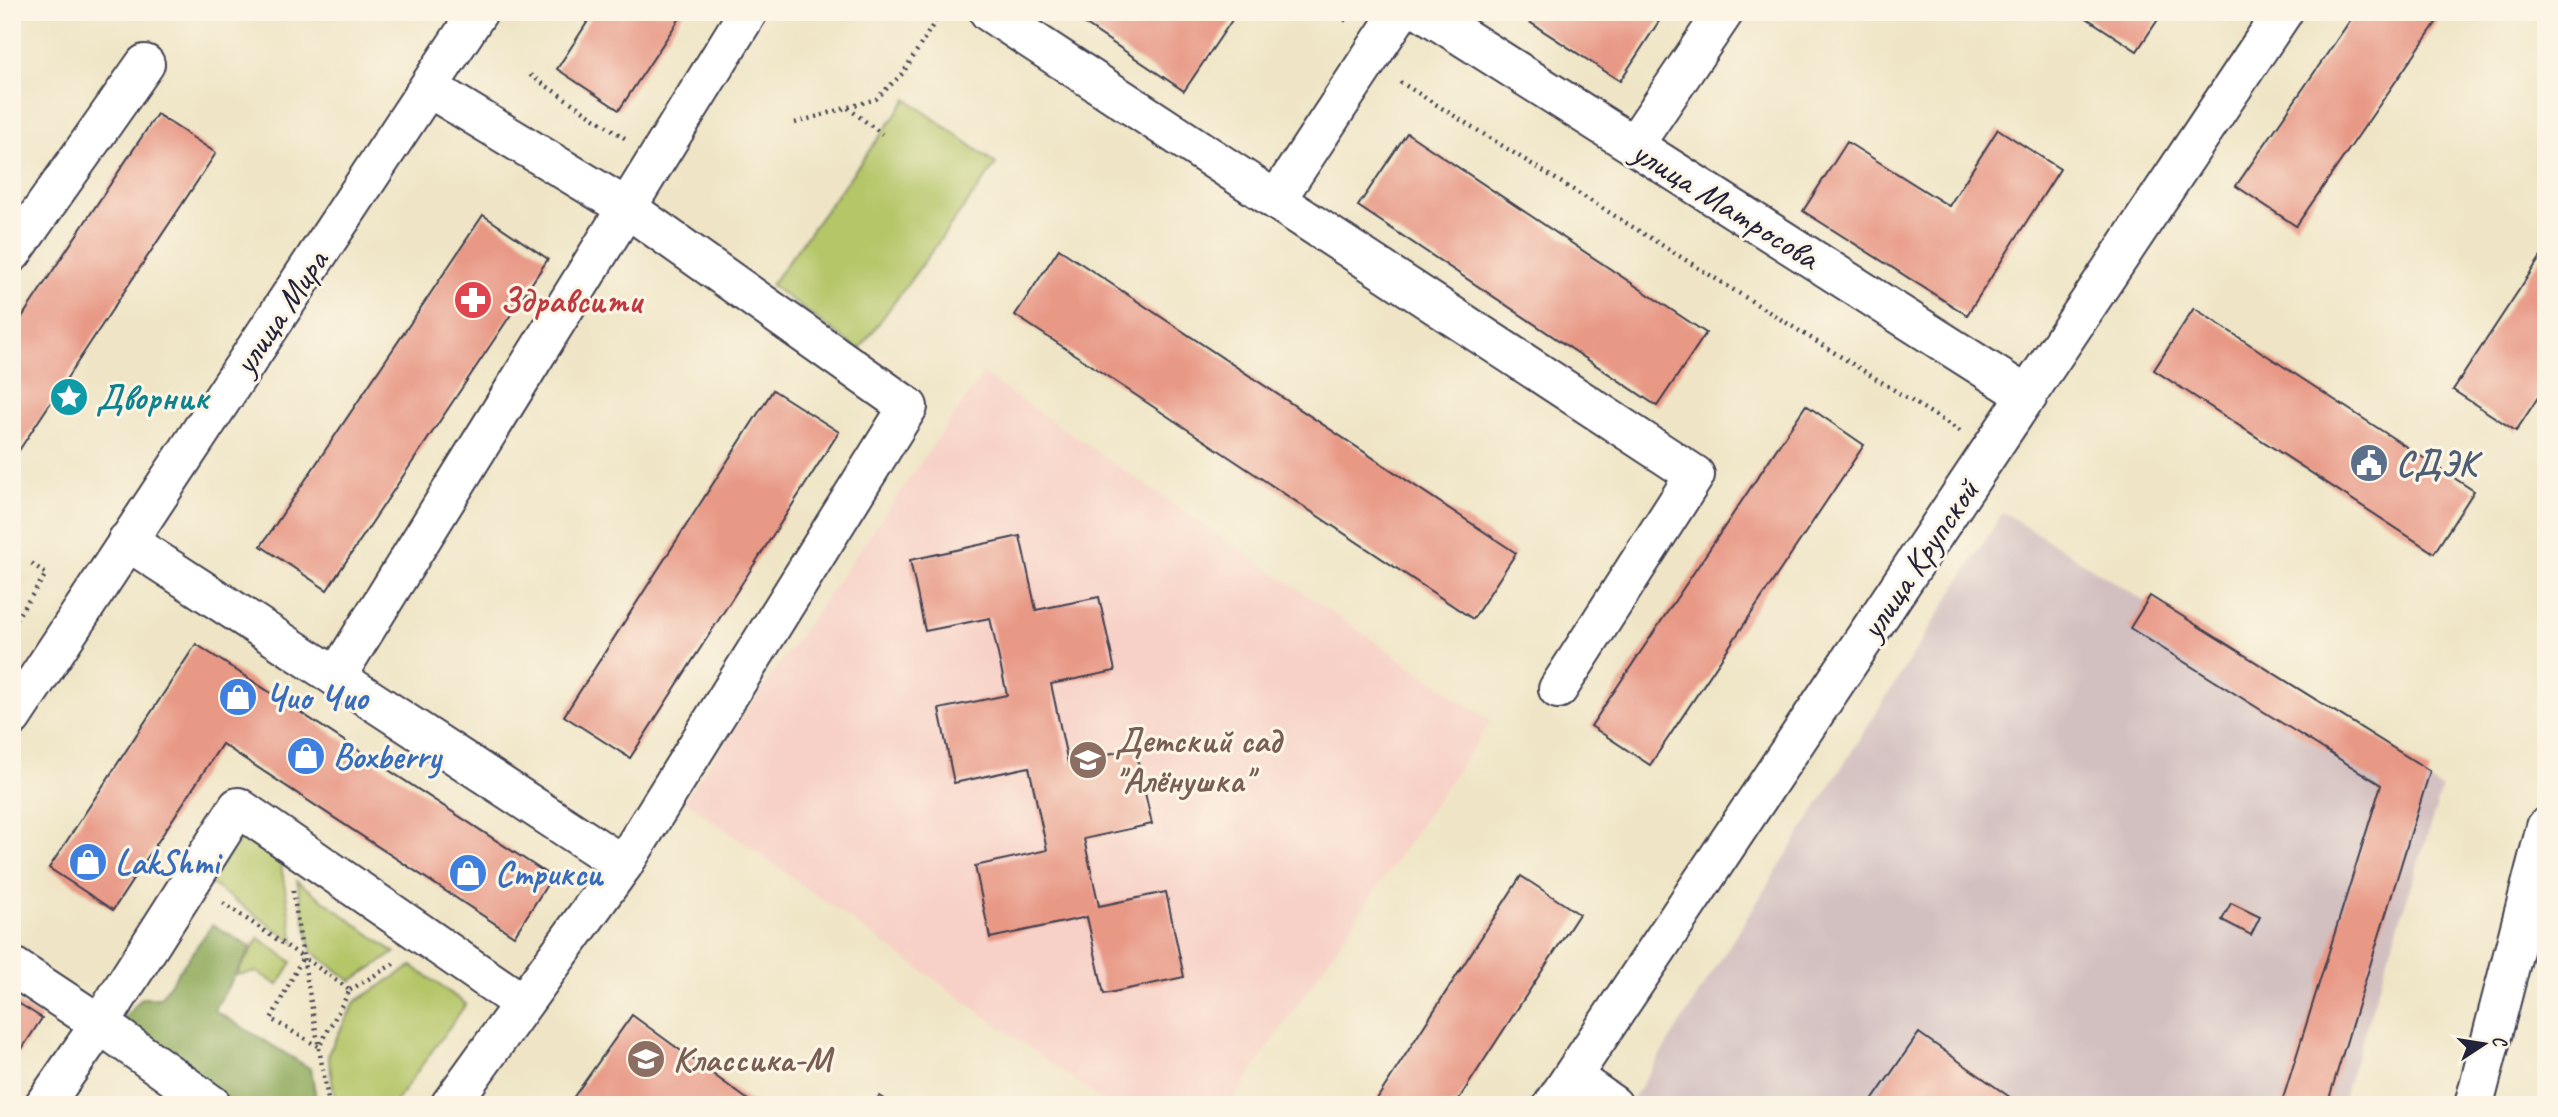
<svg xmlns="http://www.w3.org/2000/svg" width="2558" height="1117" font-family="Caveat,sans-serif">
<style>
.built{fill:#f7d1c7}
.industrial{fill:#d2bfc0}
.green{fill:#b5c669;stroke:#6c7452;stroke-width:2}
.forest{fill:#90ab5d;stroke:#59664c;stroke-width:2}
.building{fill:#e89986}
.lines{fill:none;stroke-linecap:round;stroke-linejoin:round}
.minor-casing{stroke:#413f50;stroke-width:42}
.major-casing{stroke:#413f50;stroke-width:42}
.path{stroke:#413f50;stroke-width:4.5;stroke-dasharray:2 5;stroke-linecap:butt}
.minor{stroke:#fff;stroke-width:38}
.major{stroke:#fff;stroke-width:38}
.labels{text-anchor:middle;stroke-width:6;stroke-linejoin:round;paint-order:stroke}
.street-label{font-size:35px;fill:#22223b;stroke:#fcf5e5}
.health-label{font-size:35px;font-weight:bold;fill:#be3a42;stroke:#fcf5e5;text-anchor:start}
.culture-label{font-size:35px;font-weight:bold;fill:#0d838f;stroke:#fcf5e5;text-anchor:start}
.service-label{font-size:35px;font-weight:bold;fill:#4e5e75;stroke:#fcf5e5;text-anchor:start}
.shop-label{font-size:35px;font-weight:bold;fill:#366cbe;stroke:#fcf5e5;text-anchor:start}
.education-label{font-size:35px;font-weight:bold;fill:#785e54;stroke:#fcf5e5;text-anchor:start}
</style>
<rect width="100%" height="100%" fill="#fcf5e5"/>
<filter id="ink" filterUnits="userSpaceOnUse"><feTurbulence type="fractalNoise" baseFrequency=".0143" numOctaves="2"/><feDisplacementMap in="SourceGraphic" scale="14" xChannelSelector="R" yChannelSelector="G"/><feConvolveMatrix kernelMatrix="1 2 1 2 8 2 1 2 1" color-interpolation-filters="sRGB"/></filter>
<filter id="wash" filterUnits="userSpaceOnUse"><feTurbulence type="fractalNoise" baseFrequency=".00686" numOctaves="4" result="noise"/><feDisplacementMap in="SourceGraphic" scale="28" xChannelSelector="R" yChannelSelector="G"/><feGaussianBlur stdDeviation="1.57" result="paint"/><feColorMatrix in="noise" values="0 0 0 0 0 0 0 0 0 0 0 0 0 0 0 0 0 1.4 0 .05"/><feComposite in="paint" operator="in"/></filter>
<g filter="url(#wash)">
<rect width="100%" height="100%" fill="#efe5c6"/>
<path class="built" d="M 983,374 L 1491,721 L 1229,1105 L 1109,1105 L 684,800 Z"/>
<path class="industrial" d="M 2003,512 L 2442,789 L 2341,1105 L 1640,1105 L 1632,1100 Z"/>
<g class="green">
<path d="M 907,99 L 996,164 L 859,350 L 771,285 Z"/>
<path d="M 247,827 L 278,847 L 294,942 L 210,883 Z"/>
<path d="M 297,881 L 395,953 L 351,981 L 311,951 Z"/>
<path d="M 259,938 L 292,962 L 278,985 L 257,972 L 236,975 Z"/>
<path d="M 412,966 L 466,1004 L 393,1105 L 336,1105 L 328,1054 L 355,1002 Z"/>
</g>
<path class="forest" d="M 212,925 L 252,947 L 214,1010 L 311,1069 L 317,1105 L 222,1105 L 121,1022 L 142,998 L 160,998 Z"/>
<g id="blocks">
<g class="building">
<path d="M 594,12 L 684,12 L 619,110 L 557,69 Z"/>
<path d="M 1067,12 L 1221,12 L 1232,20 L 1184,91 Z"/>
<path d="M 1514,12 L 1665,12 L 1620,81 Z"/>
<path d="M 2084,12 L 2163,12 L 2137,51 L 2082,15 Z"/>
<path d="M 2356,12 L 2428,12 L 2438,20 L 2296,226 L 2236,186 Z"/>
<path d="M 157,114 L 216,153 L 12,461 L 12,332 Z"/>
<path d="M 1998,129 L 2060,169 L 1967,315 L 1803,211 L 1847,142 L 1949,206 Z"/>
<path d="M 1407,133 L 1706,333 L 1657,406 L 1358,206 Z"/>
<path d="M 483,215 L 548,259 L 327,590 L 261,546 Z"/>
<path d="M 1059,249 L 1516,553 L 1473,619 L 1015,315 Z"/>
<path d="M 2546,249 L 2546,385 L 2516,431 L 2453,390 Z"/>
<path d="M 2194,308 L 2474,491 L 2434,553 L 2154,370 Z"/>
<path d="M 773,390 L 839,432 L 630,758 L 564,716 Z"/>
<path d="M 1806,405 L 1864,445 L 1650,765 L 1591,726 Z"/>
<path d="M 1020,536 L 1036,610 L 1099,597 L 1115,671 L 1051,684 L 1068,763 L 1135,748 L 1152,824 L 1084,839 L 1099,906 L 1166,892 L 1184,977 L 1104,994 L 1087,917 L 990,938 L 975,866 L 1047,850 L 1029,767 L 954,783 L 939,709 L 1007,695 L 990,618 L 925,631 L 910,560 Z"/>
<path d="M 2150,596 L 2430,771 L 2327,1105 L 2281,1105 L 2381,785 L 2130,628 Z"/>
<path d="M 196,644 L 552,877 L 514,936 L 222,744 L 113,910 L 49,868 Z"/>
<path d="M 1521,876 L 1579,914 L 1455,1105 L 1373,1105 Z"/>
<path d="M 2231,903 L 2260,917 L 2251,935 L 2222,920 Z"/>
<path d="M 12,999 L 42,1018 L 12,1064 Z"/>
<path d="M 632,1015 L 755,1105 L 568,1105 Z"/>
<path d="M 1919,1033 L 2021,1105 L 1869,1105 Z"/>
<path d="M 879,1096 L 893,1105 L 873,1105 Z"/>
</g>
</g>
</g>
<g filter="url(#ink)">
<use href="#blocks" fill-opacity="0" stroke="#413f50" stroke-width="2"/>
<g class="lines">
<defs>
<g id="minor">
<path d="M 989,12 L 1695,475 L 1558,689"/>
<path d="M 1424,12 L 2028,396"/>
<path d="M 429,88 L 627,208 L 908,407 L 623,865"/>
<path d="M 1634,145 L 1724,12"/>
<path d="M 1276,200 L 1400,12"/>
<path d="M 12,253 L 145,64"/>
<path d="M 127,541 L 336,677 L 748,12"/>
<path d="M 336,677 L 623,865 L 450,1105"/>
<path d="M 12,966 L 100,1024 L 238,807 L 522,1003"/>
<path d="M 1573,1077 L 1613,1105"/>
<path d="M 44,1105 L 100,1024 L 212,1105"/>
<path d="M 1553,1105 L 2283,12"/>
<path d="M 2474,1105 L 2546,827"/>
</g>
<path id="major" d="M 12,717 L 478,12"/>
</defs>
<use href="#minor" class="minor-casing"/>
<use href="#major" class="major-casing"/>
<g class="path">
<path d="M 1333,12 L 1350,23"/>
<path d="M 530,75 L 626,139"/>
<path d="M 1400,82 L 1960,431"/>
<path d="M 848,108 L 882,134"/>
<path d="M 795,123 L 876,99 L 903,73 L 941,12"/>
<path d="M 12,625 L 46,574 L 30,562"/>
<path d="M 293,891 L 303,957 L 271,1019 L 319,1047 L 350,990 L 303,957"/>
<path d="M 223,903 L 303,957 L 329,1105"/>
<path d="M 350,990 L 395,963"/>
</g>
<use href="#minor" class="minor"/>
<use href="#major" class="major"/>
</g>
</g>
<defs>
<symbol id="pharmacy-disc" viewBox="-11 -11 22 22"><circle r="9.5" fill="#e0444e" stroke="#fcf5e5"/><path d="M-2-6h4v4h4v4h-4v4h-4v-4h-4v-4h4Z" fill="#fff"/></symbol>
<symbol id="sight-disc" viewBox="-11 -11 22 22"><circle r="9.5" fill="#0f9aa8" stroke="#fcf5e5"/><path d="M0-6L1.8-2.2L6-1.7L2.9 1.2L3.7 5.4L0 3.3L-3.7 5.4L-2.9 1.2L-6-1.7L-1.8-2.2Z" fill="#fff"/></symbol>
<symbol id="civic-disc" viewBox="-11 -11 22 22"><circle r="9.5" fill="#5c6f8a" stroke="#fcf5e5"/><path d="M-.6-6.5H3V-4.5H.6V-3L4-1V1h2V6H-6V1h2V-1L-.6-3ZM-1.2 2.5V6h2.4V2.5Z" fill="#fff"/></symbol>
<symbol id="shop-disc" viewBox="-11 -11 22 22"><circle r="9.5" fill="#3f7fe0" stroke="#fcf5e5"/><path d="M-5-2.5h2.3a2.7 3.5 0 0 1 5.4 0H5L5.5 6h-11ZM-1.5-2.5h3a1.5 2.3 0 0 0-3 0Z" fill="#fff"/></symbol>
<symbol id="school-disc" viewBox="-11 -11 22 22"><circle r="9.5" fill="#8d6e63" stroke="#fcf5e5"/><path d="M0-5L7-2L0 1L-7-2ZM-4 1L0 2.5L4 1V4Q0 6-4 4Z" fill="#fff"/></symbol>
</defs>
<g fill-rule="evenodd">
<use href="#pharmacy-disc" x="451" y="278" width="44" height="44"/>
<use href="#sight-disc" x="47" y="375" width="44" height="44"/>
<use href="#civic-disc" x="2347" y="441" width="44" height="44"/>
<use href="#shop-disc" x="216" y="675" width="44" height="44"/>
<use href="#shop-disc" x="284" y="734" width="44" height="44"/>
<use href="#school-disc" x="1066" y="738" width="44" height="44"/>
<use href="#shop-disc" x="66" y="840" width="44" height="44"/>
<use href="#shop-disc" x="446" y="851" width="44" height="44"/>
<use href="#school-disc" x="624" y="1037" width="44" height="44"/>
</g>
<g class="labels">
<g class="street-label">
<text transform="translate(1726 204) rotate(32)" y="12">улица Матросова</text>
<text transform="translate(280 312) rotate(-56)" y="12">улица Мира</text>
<text transform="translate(1919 559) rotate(-56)" y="12">улица Крупской</text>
</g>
<g class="health-label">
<text x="500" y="312">Здравсити</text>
</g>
<g class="culture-label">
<text x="96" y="409">Дворник</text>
</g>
<g class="service-label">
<text x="2396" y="475">СДЭК</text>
</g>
<g class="shop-label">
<text x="265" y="709">Чио Чио</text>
<text x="333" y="768">Boxberry</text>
<text x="115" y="874">LakShmi</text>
<text x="495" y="885">Стрикси</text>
</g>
<g class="education-label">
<text x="1115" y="752">Детский сад<tspan x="1115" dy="40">"Алёнушка"</tspan></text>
<text x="673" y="1071">Классика-М</text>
</g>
</g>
<rect width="2558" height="1117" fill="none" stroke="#fcf5e5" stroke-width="42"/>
<g transform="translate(2484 1044) rotate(78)" stroke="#fcf5e5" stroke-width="5" paint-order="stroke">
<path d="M0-5L12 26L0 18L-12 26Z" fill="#22223b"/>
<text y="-10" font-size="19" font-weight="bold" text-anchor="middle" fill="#22223b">С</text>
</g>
</svg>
